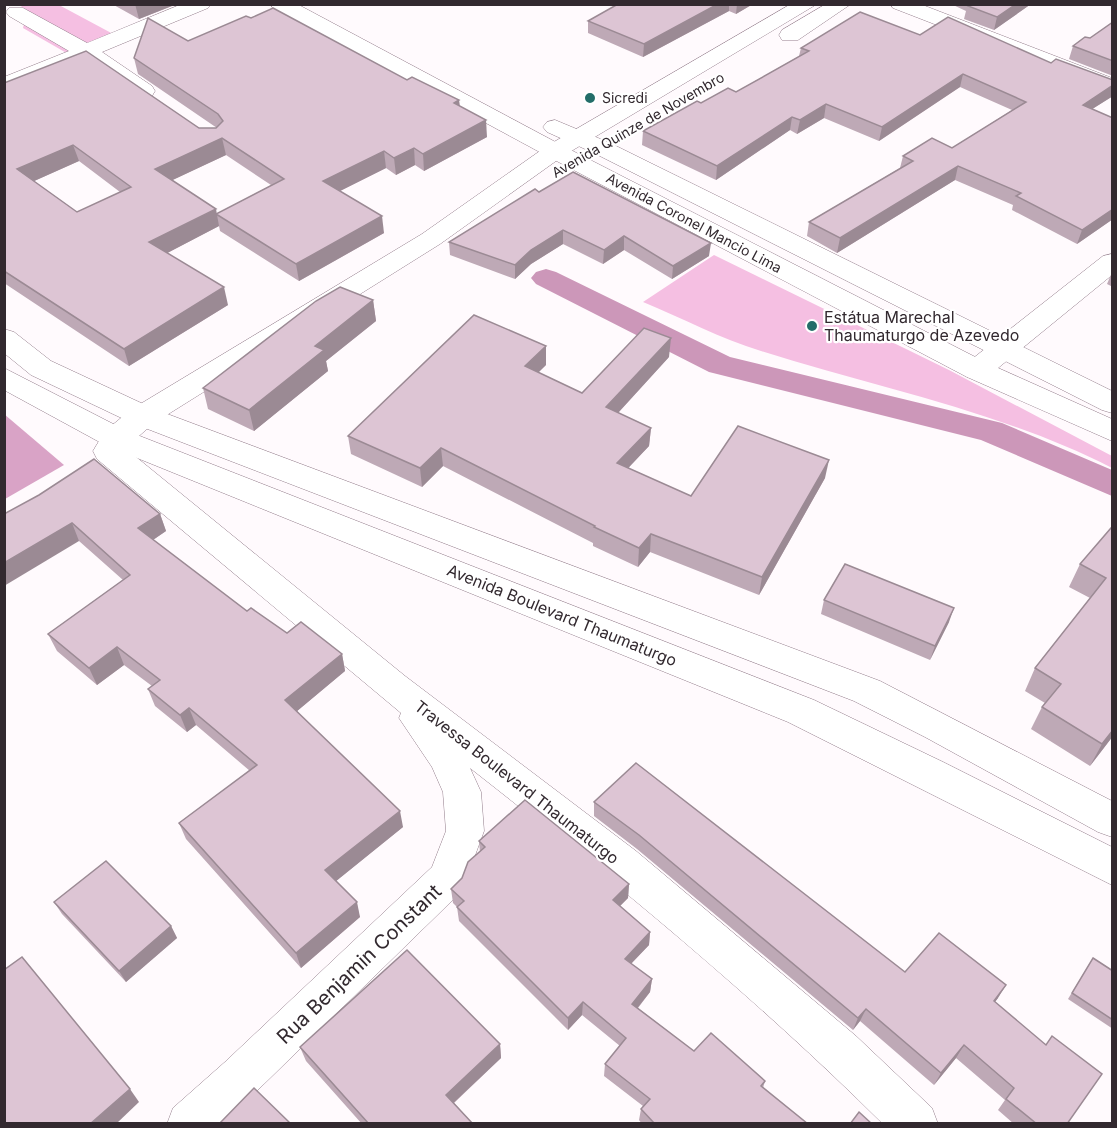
<svg xmlns="http://www.w3.org/2000/svg" width="1117" height="1128" font-family="Inter,sans-serif">
<style>
.green{fill:#f5bfe2}
.forest{fill:#d9a3c6}
.lines{fill:none;stroke-linecap:round;stroke-linejoin:round}
.canal{fill:#cc97b9;fill-rule:evenodd}
.minor-casing{stroke:#937d8b;stroke-width:1}
.major-casing{stroke:#937d8b;stroke-width:1}
.minor{fill:#fff;fill-rule:evenodd}
.major{fill:#fff;fill-rule:evenodd}
.wall{fill:#bea9b6;fill-rule:evenodd}
.shaded-wall{fill:#9b8a94}
.building{fill:#ddc5d4;stroke:#9b8a94;stroke-width:1.5;fill-rule:evenodd}
.poi-dot{fill:#236d69;stroke:#fff;stroke-width:2}
.labels{text-anchor:middle;stroke-width:4.5;stroke-linejoin:round;paint-order:stroke}
.far-poi-label{font-size:14px;fill:#32292f;stroke:#fff;text-anchor:start}
.far-street-label{font-size:14px;fill:#32292f;stroke:#fff}
.poi-label{font-size:16px;fill:#32292f;stroke:#fff;text-anchor:start}
.street-label{font-size:16px;fill:#32292f;stroke:#fff}
.near-street-label{font-size:20px;fill:#32292f;stroke:#fff}
</style>
<rect width="100%" height="100%" fill="#fffafd"/>
<g class="green">
<path d="M 19,5 L 59,5 L 115,35 L 70,55 L 23,28 L 27,10 Z"/>
<path d="M 714,255 L 949,370 L 1112,456 L 1112,468 C 1003,412 878,388 761,351 C 721,339 682,318 643,302 Z"/>
</g>
<path class="forest" d="M 4,414 L 64,465 L 5,499 L 4,499 Z"/>
<g class="lines">
<path class="canal" d="M 546,269 L 556,272 L 730,357 L 1002,423 L 1112,470 L 1112,496 L 981,440 L 709,372 L 536,284 L 531,278 L 536,272 Z"/>
<defs>
<g id="minor">
<path d="M 182,4 L 211,4 L 208,8 L 102,52 L 152,86 L 155,91 L 152,96 L 136,96 L 84,60 L 4,92 L 4,77 L 69,51 L 9,16 L 6,12 L 9,8 L 23,8 L 87,43 Z"/>
<path d="M 791,4 L 817,4 L 563,156 L 440,244 L 154,423 L 125,448 L 405,676 L 636,851 L 856,1036 L 932,1108 L 938,1124 L 883,1124 C 754,996 613,880 470,768 L 481,792 L 484,831 L 462,891 L 223,1124 L 167,1124 L 173,1108 L 225,1062 L 432,867 L 446,831 L 443,792 L 432,767 L 399,718 L 401,713 L 97,459 L 93,451 L 105,431 L 132,409 L 422,234 L 547,146 Z"/>
<path d="M 826,4 L 851,4 L 798,40 L 782,40 L 779,35 L 782,30 Z"/>
<path d="M 890,4 L 920,4 L 1112,78 L 1112,93 L 893,8 Z"/>
<path d="M 1112,254 L 1112,275 L 987,377 L 977,379 L 967,377 L 963,370 L 967,363 L 1103,256 Z"/>
</g>
<g id="major">
<path d="M 270,4 L 297,4 L 563,146 L 987,363 L 1112,419 L 1112,441 L 967,377 L 547,156 L 273,8 Z"/>
<path d="M 555,120 L 610,143 L 1112,391 L 1112,413 L 1102,410 L 594,153 L 547,132 L 543,127 L 547,122 Z"/>
<path d="M 4,329 L 14,332 L 51,361 L 154,409 L 880,681 L 1112,801 L 1112,837 L 1098,832 L 925,737 L 854,701 L 132,423 L 31,375 L 4,353 Z"/>
<path d="M 4,368 L 127,431 L 814,700 L 943,762 L 1112,847 L 1112,885 L 788,722 L 105,445 L 4,390 Z"/>
</g>
</defs>
<use href="#minor" class="minor-casing"/>
<use href="#major" class="major-casing"/>
<use href="#minor" class="minor"/>
<use href="#major" class="major"/>
</g>
<g class="wall">
<path d="M 112,4 L 177,4 L 139,19 Z"/>
<path d="M 618,4 L 753,4 L 736,14 L 729,11 L 643,57 L 588,33 L 588,21 Z"/>
<path d="M 951,4 L 1031,4 L 994,30 L 964,19 L 966,11 Z"/>
<path d="M 251,18 L 459,100 L 460,106 L 487,137 L 424,171 L 415,165 L 396,175 L 386,168 L 340,191 L 384,233 L 299,281 L 220,231 L 219,226 L 167,253 L 228,305 L 129,366 L 4,283 L 4,83 L 199,128 L 217,128 L 138,74 L 134,58 L 188,41 ZM 226,155 L 271,185 L 217,214 L 172,180 ZM 79,161 L 120,192 L 77,212 L 34,181 Z"/>
<path d="M 1113,22 L 1113,76 L 1069,59 L 1073,46 L 1090,38 Z"/>
<path d="M 920,35 L 1051,63 L 1113,80 L 1113,96 L 1092,109 L 1113,219 L 1077,244 L 1012,210 L 1013,205 L 955,180 L 837,253 L 807,236 L 809,222 L 900,168 L 903,156 L 952,148 L 1012,110 L 960,87 L 879,141 L 824,118 L 797,134 L 790,130 L 716,180 L 642,145 L 643,131 L 701,103 L 736,92 L 799,56 L 801,48 Z"/>
<path d="M 539,192 L 709,256 L 672,279 L 624,250 L 603,264 L 563,244 L 531,264 L 515,279 L 450,255 L 449,242 Z"/>
<path d="M 1113,270 L 1113,287 L 1107,284 Z"/>
<path d="M 373,300 L 376,321 L 326,361 L 328,371 L 254,431 L 208,409 L 203,388 Z"/>
<path d="M 669,357 L 618,413 L 651,428 L 649,446 L 628,468 L 691,496 L 825,478 L 759,595 L 650,552 L 638,567 L 593,546 L 593,543 L 443,466 L 422,487 L 351,454 L 348,436 L 546,365 L 538,372 L 582,393 Z"/>
<path d="M 4,514 L 160,514 L 166,531 L 153,540 L 247,611 L 287,633 L 342,654 L 345,671 L 297,711 L 403,827 L 336,881 L 360,917 L 301,968 L 186,839 L 179,823 L 250,771 L 196,725 L 187,732 L 155,706 L 148,689 L 152,686 L 124,665 L 97,685 L 57,651 L 48,634 L 123,580 L 79,541 Z"/>
<path d="M 1113,529 L 1113,736 L 1090,766 L 1031,729 L 1042,707 L 1045,703 L 1025,691 L 1035,668 L 1090,598 L 1069,587 L 1080,564 Z"/>
<path d="M 824,600 L 949,622 L 930,660 L 821,614 Z"/>
<path d="M 594,802 L 905,972 L 998,998 L 995,1002 L 1067,1124 L 1014,1124 L 998,1110 L 1005,1100 L 956,1058 L 934,1085 L 860,1021 L 853,1030 L 637,849 L 594,816 Z"/>
<path d="M 479,841 L 629,884 L 628,898 L 620,906 L 650,932 L 649,945 L 631,964 L 652,979 L 650,992 L 638,1008 L 694,1051 L 765,1081 L 763,1088 L 808,1124 L 642,1124 L 639,1120 L 641,1109 L 643,1106 L 604,1076 L 605,1064 L 620,1046 L 582,1015 L 568,1030 L 459,921 L 457,907 L 453,903 L 451,889 L 462,878 L 480,852 Z"/>
<path d="M 54,902 L 171,926 L 177,938 L 126,982 L 62,914 Z"/>
<path d="M 1093,958 L 1113,971 L 1113,1029 L 1068,999 Z"/>
<path d="M 500,1044 L 501,1058 L 454,1103 L 473,1124 L 362,1124 L 306,1061 L 300,1047 Z"/>
</g>
<g class="shaded-wall">
<path d="M 135,4 L 177,4 L 139,19 Z"/>
<path d="M 718,4 L 729,4 L 729,11 L 643,57 L 644,44 Z"/>
<path d="M 737,4 L 753,4 L 736,14 Z"/>
<path d="M 1016,4 L 1031,4 L 994,30 L 997,17 Z"/>
<path d="M 963,74 L 960,87 L 879,141 L 882,127 Z"/>
<path d="M 1113,85 L 1113,96 L 1078,118 L 1083,105 Z"/>
<path d="M 459,100 L 460,117 L 454,103 Z"/>
<path d="M 826,104 L 824,118 L 797,134 L 800,120 Z"/>
<path d="M 792,117 L 790,130 L 716,180 L 717,166 Z"/>
<path d="M 486,120 L 487,137 L 424,171 L 423,154 Z"/>
<path d="M 222,138 L 226,155 L 160,186 L 155,169 Z"/>
<path d="M 73,145 L 79,161 L 23,186 L 17,169 Z"/>
<path d="M 414,148 L 415,165 L 396,175 L 394,158 Z"/>
<path d="M 384,151 L 386,168 L 326,198 L 323,181 Z"/>
<path d="M 958,166 L 955,180 L 837,253 L 840,238 Z"/>
<path d="M 216,209 L 219,226 L 154,260 L 149,242 Z"/>
<path d="M 1113,209 L 1113,219 L 1077,244 L 1082,230 Z"/>
<path d="M 382,216 L 384,233 L 299,281 L 296,264 Z"/>
<path d="M 563,230 L 563,244 L 531,264 L 515,279 L 515,265 L 531,250 Z"/>
<path d="M 624,236 L 624,250 L 603,264 L 604,250 Z"/>
<path d="M 711,243 L 709,256 L 672,279 L 673,266 Z"/>
<path d="M 224,287 L 228,305 L 129,366 L 124,349 Z"/>
<path d="M 373,300 L 376,321 L 326,361 L 328,371 L 254,431 L 249,410 L 315,346 Z"/>
<path d="M 671,338 L 669,357 L 606,426 L 606,407 Z"/>
<path d="M 546,346 L 546,365 L 526,385 L 525,366 Z"/>
<path d="M 651,428 L 649,446 L 616,481 L 617,463 Z"/>
<path d="M 441,448 L 443,466 L 422,487 L 420,468 Z"/>
<path d="M 829,460 L 825,478 L 759,595 L 762,577 Z"/>
<path d="M 160,514 L 166,531 L 144,546 L 138,528 Z"/>
<path d="M 72,523 L 79,541 L 4,586 L 4,563 Z"/>
<path d="M 651,534 L 650,552 L 638,567 L 639,548 Z"/>
<path d="M 954,608 L 949,622 L 930,660 L 935,646 Z"/>
<path d="M 117,647 L 124,665 L 97,685 L 89,668 Z"/>
<path d="M 342,654 L 345,671 L 290,717 L 285,700 Z"/>
<path d="M 189,708 L 196,725 L 187,732 L 180,715 Z"/>
<path d="M 1113,730 L 1113,736 L 1090,766 L 1102,744 Z"/>
<path d="M 400,811 L 403,827 L 330,886 L 325,870 Z"/>
<path d="M 629,884 L 628,898 L 612,914 L 613,900 Z"/>
<path d="M 357,902 L 360,917 L 301,968 L 296,953 Z"/>
<path d="M 171,926 L 177,938 L 126,982 L 119,971 Z"/>
<path d="M 650,932 L 649,945 L 623,972 L 625,959 Z"/>
<path d="M 652,979 L 650,992 L 631,1016 L 632,1004 Z"/>
<path d="M 1006,985 L 998,998 L 986,1013 L 994,1001 Z"/>
<path d="M 583,1002 L 582,1015 L 568,1030 L 568,1018 Z"/>
<path d="M 866,1009 L 860,1021 L 853,1030 L 858,1018 Z"/>
<path d="M 500,1044 L 501,1058 L 448,1108 L 446,1095 Z"/>
<path d="M 964,1045 L 956,1058 L 934,1085 L 941,1073 Z"/>
<path d="M 130,1089 L 139,1102 L 116,1124 L 90,1124 Z"/>
</g>
<g class="building">
<path d="M 618,4 L 718,4 L 644,44 L 588,21 Z"/>
<path d="M 970,4 L 1016,4 L 997,17 L 968,6 Z"/>
<path d="M 273,8 L 407,80 L 412,77 L 459,100 L 454,103 L 486,120 L 423,154 L 414,148 L 394,158 L 384,151 L 323,181 L 382,216 L 296,264 L 216,214 L 284,179 L 222,138 L 155,169 L 216,209 L 149,242 L 224,287 L 124,349 L 4,271 L 4,83 L 86,51 L 199,128 L 216,128 L 223,121 L 218,114 L 134,58 L 148,18 L 188,41 L 246,16 L 251,18 ZM 73,145 L 131,187 L 77,212 L 17,169 Z"/>
<path d="M 860,12 L 920,35 L 948,17 L 1051,63 L 1056,59 L 1113,80 L 1113,85 L 1083,105 L 1113,118 L 1113,209 L 1082,230 L 1016,196 L 1021,193 L 958,166 L 840,238 L 809,222 L 913,161 L 903,156 L 932,138 L 952,148 L 1026,102 L 963,74 L 882,127 L 826,104 L 800,120 L 792,117 L 717,166 L 643,131 L 697,101 L 701,103 L 728,88 L 736,92 L 809,51 L 801,48 Z"/>
<path d="M 1113,22 L 1113,61 L 1073,46 L 1085,37 L 1090,38 Z"/>
<path d="M 573,172 L 711,243 L 673,266 L 624,236 L 604,250 L 563,230 L 531,250 L 515,265 L 449,242 L 535,189 L 539,192 Z"/>
<path d="M 340,287 L 373,300 L 315,346 L 324,350 L 249,410 L 203,388 L 316,301 Z"/>
<path d="M 474,315 L 546,346 L 525,366 L 582,393 L 644,328 L 671,338 L 606,407 L 651,428 L 617,463 L 691,496 L 738,426 L 829,460 L 762,577 L 651,534 L 639,548 L 594,527 L 595,526 L 441,448 L 420,468 L 348,436 Z"/>
<path d="M 94,459 L 160,514 L 138,528 L 247,611 L 251,608 L 287,633 L 301,622 L 342,654 L 285,700 L 400,811 L 325,870 L 357,902 L 296,953 L 179,823 L 257,765 L 189,708 L 180,715 L 148,689 L 160,680 L 117,647 L 89,668 L 48,634 L 130,575 L 72,523 L 4,563 L 4,514 L 39,495 Z"/>
<path d="M 1111,528 L 1113,529 L 1113,730 L 1102,744 L 1042,707 L 1061,684 L 1035,668 L 1106,578 L 1080,564 Z"/>
<path d="M 845,564 L 954,608 L 935,646 L 824,600 Z"/>
<path d="M 636,763 L 905,972 L 939,933 L 1006,985 L 994,1001 L 1046,1045 L 1052,1036 L 1102,1074 L 1067,1124 L 1037,1124 L 1006,1099 L 1014,1088 L 964,1045 L 941,1073 L 866,1009 L 858,1018 L 639,835 L 594,802 Z"/>
<path d="M 525,800 L 629,884 L 613,900 L 650,932 L 625,959 L 652,979 L 632,1004 L 694,1051 L 711,1033 L 765,1081 L 761,1086 L 808,1124 L 655,1124 L 641,1109 L 650,1099 L 605,1064 L 626,1038 L 583,1002 L 568,1018 L 457,907 L 464,901 L 451,889 L 462,878 L 468,862 L 485,847 L 479,841 Z"/>
<path d="M 106,861 L 171,926 L 119,971 L 54,902 Z"/>
<path d="M 407,950 L 500,1044 L 446,1095 L 473,1124 L 369,1124 L 300,1047 Z"/>
<path d="M 22,957 L 130,1089 L 90,1124 L 4,1124 L 4,970 Z"/>
<path d="M 1093,958 L 1113,971 L 1113,1020 L 1072,993 Z"/>
<path d="M 254,1088 L 291,1124 L 219,1124 Z"/>
<path d="M 859,1112 L 872,1124 L 850,1124 Z"/>
</g>
<g class="poi-dot">
<circle cx="590" cy="98" r="6"/>
<circle cx="812" cy="326" r="6"/>
</g>
<g class="labels">
<g class="far-poi-label">
<text x="602" y="103">Sicredi</text>
</g>
<g class="far-street-label">
<text transform="translate(638 125) rotate(-30)" y="5">Avenida Quinze de Novembro</text>
<text transform="translate(694 223) rotate(28)" y="5">Avenida Coronel Mancio Lima</text>
</g>
<g class="poi-label">
<text x="824" y="323">Estátua Marechal<tspan x="824" dy="18">Thaumaturgo de Azevedo</tspan></text>
</g>
<g class="street-label">
<text transform="translate(562 615) rotate(22)" y="6">Avenida Boulevard Thaumaturgo</text>
<text transform="translate(517 782) rotate(38)" y="6">Travessa Boulevard Thaumaturgo</text>
</g>
<g class="near-street-label">
<text transform="translate(359 964) rotate(-44)" y="7">Rua Benjamin Constant</text>
</g>
</g>
<rect width="1117" height="1128" fill="none" stroke="#32292f" stroke-width="12"/>
</svg>
